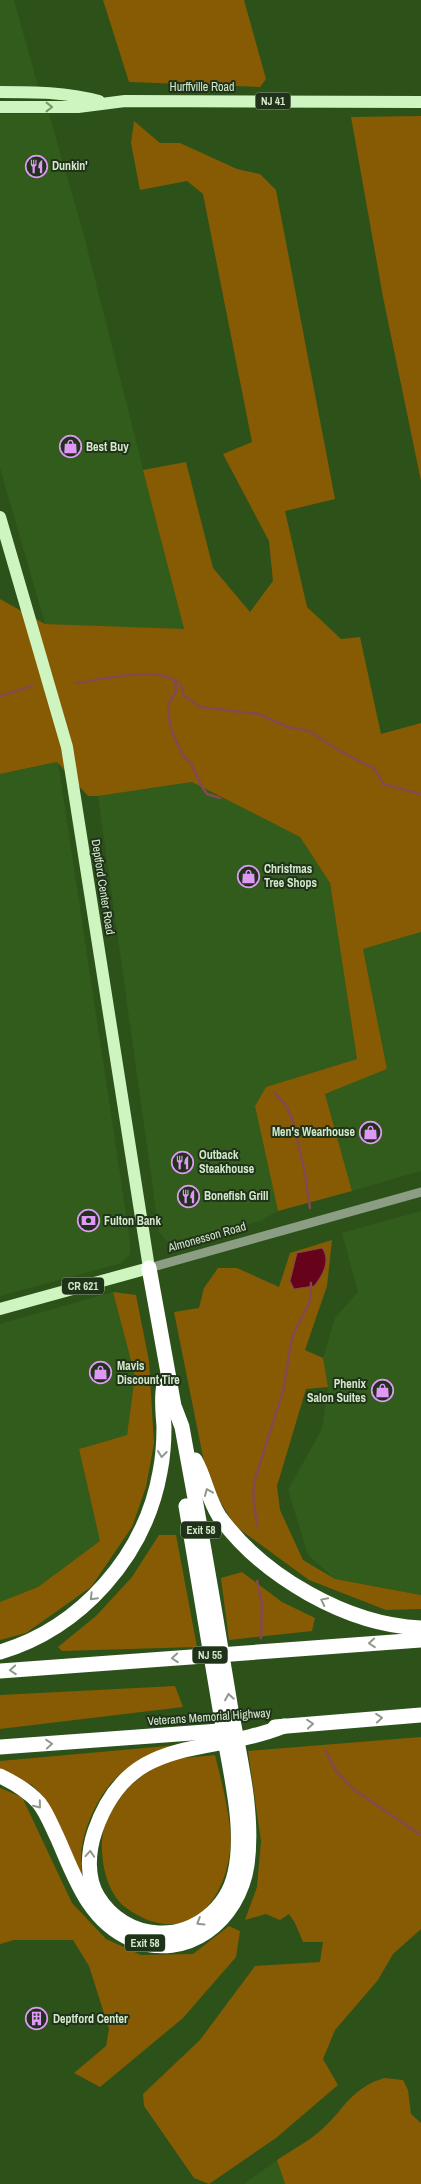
<svg xmlns="http://www.w3.org/2000/svg" width="421" height="2184" font-family="'Archivo Narrow',sans-serif">
<style>
.built{fill:#315c1c}
.green{fill:#865b03}
.water{fill:#66031b;stroke:#864850}
.lines{fill:none;stroke-linecap:round;stroke-linejoin:round}
.stream{stroke:#864850;stroke-width:2.5}
.minor{stroke:#8b9e84;stroke-width:9}
.major{stroke:#cef5c0;stroke-width:12}
.highway{stroke:#fff;stroke-width:15}
.oneway{stroke:#78946d}
.oneway2{stroke:#90988c}
.labels{text-anchor:middle;stroke-width:4;stroke-linejoin:round;paint-order:stroke}
.shield{fill:#21321a;stroke:#9db295;stroke-width:1}
.shield-label{font-size:11px;font-weight:bold;fill:#d2e9ca}
.street-label{font-size:12px;fill:#d2e9ca;stroke:#21321a}
.poi-label{font-size:12px;font-weight:bold;fill:#d2e9ca;stroke:#21321a;text-anchor:start}
</style>
<rect width="100%" height="100%" fill="#2c521a"/>
<g class="built">
<path d="M 0,0 L 14,0 L 38,86 L 0,86 Z"/>
<path d="M 0,114 L 49,114 L 84,236 L 184,630 L 45,624 L 0,468 Z"/>
<path d="M 58,762 L 130,1240 L 130,1254 L 122,1263 L 0,1296 L 0,774 Z"/>
<path d="M 192,782 L 300,837 L 330,883 L 357,1059 L 266,1087 L 255,1106 L 278,1211 L 260,1221 L 171,1246 L 159,1232 L 98,796 Z"/>
<path d="M 421,932 L 421,1171 L 352,1191 L 325,1094 L 387,1069 L 363,949 Z"/>
<path d="M 421,1211 L 421,1595 L 335,1579 L 308,1555 L 288,1490 L 322,1429 L 328,1387 L 323,1358 L 335,1318 L 358,1292 L 342,1233 Z"/>
<path d="M 113,1292 L 135,1376 L 127,1435 L 79,1449 L 100,1541 L 38,1587 L 0,1602 L 0,1324 Z"/>
<path d="M 277,2160 L 285,2184 L 244,2184 Z"/>
</g>
<g class="green">
<path d="M 103,0 L 244,0 L 266,79 L 260,87 L 129,82 Z"/>
<path d="M 421,116 L 421,481 L 383,297 L 351,117 Z"/>
<path d="M 134,121 L 160,143 L 180,143 L 237,169 L 260,174 L 276,190 L 335,499 L 285,511 L 307,607 L 341,639 L 360,637 L 381,734 L 421,723 L 421,932 L 363,949 L 387,1069 L 325,1094 L 352,1191 L 278,1211 L 255,1106 L 266,1087 L 357,1059 L 330,883 L 300,837 L 192,782 L 98,796 L 88,796 L 57,762 L 0,774 L 0,599 L 45,624 L 184,629 L 143,470 L 186,462 L 213,568 L 250,612 L 273,581 L 269,541 L 223,454 L 252,442 L 203,194 L 187,181 L 140,190 L 131,143 Z"/>
<path d="M 332,1240 L 327,1286 L 305,1350 L 323,1358 L 328,1387 L 306,1389 L 277,1486 L 280,1510 L 303,1560 L 335,1579 L 421,1595 L 421,1609 L 386,1610 L 309,1580 L 235,1526 L 208,1482 L 174,1312 L 199,1308 L 204,1288 L 218,1268 L 237,1268 L 279,1287 L 290,1253 Z"/>
<path d="M 113,1292 L 136,1295 L 149,1361 L 154,1443 L 146,1487 L 132,1527 L 91,1587 L 26,1633 L 0,1640 L 0,1602 L 38,1587 L 100,1541 L 79,1449 L 127,1435 L 135,1376 Z"/>
<path d="M 159,1535 L 176,1535 L 197,1647 L 62,1651 L 58,1647 L 96,1616 L 132,1577 Z"/>
<path d="M 242,1572 L 282,1602 L 315,1618 L 312,1631 L 229,1640 L 221,1578 Z"/>
<path d="M 175,1686 L 183,1707 L 0,1729 L 0,1695 Z"/>
<path d="M 421,1737 L 421,1929 L 393,1954 L 378,1980 L 335,2030 L 323,2059 L 338,2085 L 276,2138 L 209,2184 L 194,2178 L 144,2106 L 143,2094 L 200,2040 L 255,1966 L 320,1962 L 323,1942 L 303,1942 L 295,1923 L 289,1914 L 280,1920 L 266,1914 L 245,1920 L 257,1887 L 261,1841 L 248,1751 Z"/>
<path d="M 178,1745 C 159,1753 136,1760 120,1774 C 99,1793 83,1827 81,1855 C 81,1863 82,1871 82,1878 L 47,1801 L 32,1785 L 0,1769 L 0,1761 Z"/>
<path d="M 215,1755 C 221,1779 234,1828 230,1852 C 222,1911 180,1948 125,1907 C 103,1890 96,1843 107,1819 C 117,1795 142,1772 166,1762 C 180,1757 200,1757 215,1755 Z"/>
<path d="M 0,1788 L 22,1797 L 72,1903 L 106,1939 L 141,1955 L 193,1954 L 229,1926 L 240,1931 L 236,1957 L 183,2018 L 100,2087 L 74,2073 L 106,2046 L 109,2029 L 89,1966 L 73,1940 L 14,1940 L 0,1944 Z"/>
<path d="M 384,2078 L 403,2080 L 408,2090 L 411,2114 L 421,2123 L 421,2184 L 285,2184 L 277,2160 C 290,2151 306,2143 319,2132 C 344,2111 349,2089 384,2078 Z"/>
</g>
<path class="water" d="M 322,1248 C 331,1260 323,1275 314,1286 L 294,1289 L 290,1281 L 297,1253 Z"/>
<g class="lines">
<g class="stream">
<path d="M 175,680 L 176,691 L 169,703 L 168,711 L 171,729 L 183,756 L 191,763 L 202,787 L 207,794 L 220,798"/>
<path d="M 76,683 C 102,680 160,663 181,685 L 184,696 L 200,707 L 259,714 L 288,727 L 309,731 L 340,751 L 375,769 L 383,784 L 421,794"/>
<path d="M 0,696 L 32,686"/>
<path d="M 274,1092 L 287,1107 L 293,1122 L 304,1168 L 310,1208"/>
<path d="M 257,1526 L 253,1493 L 255,1479 L 283,1391 L 292,1337 L 310,1301 L 311,1283"/>
<path d="M 257,1581 L 262,1603 L 261,1638"/>
<path d="M 326,1751 L 336,1771 L 353,1789 L 421,1835"/>
</g>
<path class="minor" d="M 149,1268 L 421,1192"/>
<g class="major">
<path d="M 0,92 C 34,92 66,92 99,101"/>
<path d="M 0,107 L 78,107 L 125,101 L 421,102"/>
<path d="M 0,517 L 67,747 L 149,1268 L 0,1309"/>
</g>
<g class="highway">
<path d="M 195,1460 C 205,1478 208,1499 219,1516 C 262,1576 347,1625 421,1628"/>
<path d="M 186,1506 C 199,1582 211,1658 224,1733 C 231,1778 245,1829 235,1873 C 227,1909 194,1935 158,1933 C 133,1932 111,1918 98,1897 C 86,1878 88,1851 95,1831 C 129,1732 207,1757 284,1726"/>
<path d="M 0,1652 C 81,1628 145,1556 160,1472 C 163,1457 164,1442 164,1427 C 163,1412 161,1398 164,1385"/>
<path d="M 0,1671 L 421,1640"/>
<path d="M 275,1727 L 421,1715"/>
<path d="M 0,1747 L 233,1730"/>
<path d="M 0,1776 C 15,1783 28,1791 39,1803 C 47,1813 52,1827 58,1839 C 75,1878 89,1921 131,1939 C 187,1963 239,1920 247,1865 C 254,1815 240,1758 231,1710 C 217,1623 202,1536 186,1449 L 182,1427 L 174,1406 L 149,1268"/>
</g>
</g>
<defs><path id="oneway-chevron" d="M-2-3.5L2.5 0L-2 3.5" fill="none" stroke-width="1.6" stroke-linecap="round" stroke-linejoin="round" transform="scale(1.25)"/></defs>
<use class="oneway" href="#oneway-chevron" transform="translate(49 107)"/>
<g class="oneway2">
<use href="#oneway-chevron" transform="translate(162 1454) rotate(97)"/>
<use href="#oneway-chevron" transform="translate(208 1492) rotate(-113)"/>
<use href="#oneway-chevron" transform="translate(93 1597) rotate(135)"/>
<use href="#oneway-chevron" transform="translate(324 1601) rotate(-154)"/>
<use href="#oneway-chevron" transform="translate(372 1643) rotate(176)"/>
<use href="#oneway-chevron" transform="translate(175 1658) rotate(176)"/>
<use href="#oneway-chevron" transform="translate(13 1670) rotate(176)"/>
<use href="#oneway-chevron" transform="translate(229 1697) rotate(-99)"/>
<use href="#oneway-chevron" transform="translate(379 1718) rotate(-5)"/>
<use href="#oneway-chevron" transform="translate(310 1724) rotate(-5)"/>
<use href="#oneway-chevron" transform="translate(49 1744) rotate(-4)"/>
<use href="#oneway-chevron" transform="translate(38 1805) rotate(51)"/>
<use href="#oneway-chevron" transform="translate(90 1854) rotate(-86)"/>
<use href="#oneway-chevron" transform="translate(200 1922) rotate(148)"/>
</g>
<defs>
<symbol id="restaurant-ring" viewBox="-11 -11 22 22"><circle r="9.5" fill="#21321a" stroke="#dd99f4" stroke-width="1.5"/><path d="M-5-6h1v4h1v-4h1v4h1v-4h1v5L-1.5 .5V6h-2V.5L-5-1ZM5-6V6H3V1.5H1.5Q1.5-4 5-6Z" fill="#dd99f4"/></symbol>
<symbol id="shop-ring" viewBox="-11 -11 22 22"><circle r="9.5" fill="#21321a" stroke="#dd99f4" stroke-width="1.5"/><path d="M-5-2.5h2.3a2.7 3.5 0 0 1 5.4 0H5L5.5 6h-11ZM-1.5-2.5h3a1.5 2.3 0 0 0-3 0Z" fill="#dd99f4"/></symbol>
<symbol id="bank-ring" viewBox="-11 -11 22 22"><circle r="9.5" fill="#21321a" stroke="#dd99f4" stroke-width="1.5"/><path d="M-6-4H6V4H-6ZM0-2.3a2.3 2.3 0 1 0 0 4.6a2.3 2.3 0 1 0 0-4.6Z" fill="#dd99f4"/></symbol>
<symbol id="building-ring" viewBox="-11 -11 22 22"><circle r="9.5" fill="#21321a" stroke="#dd99f4" stroke-width="1.5"/><path d="M-4-6H4V6H1V3H-1V6H-4ZM-2.5-4.3h1.7v1.8h-1.7ZM.8-4.3h1.7v1.8H.8ZM-2.5-1h1.7V.8h-1.7ZM.8-1h1.7V.8H.8Z" fill="#dd99f4"/></symbol>
</defs>
<g fill-rule="evenodd">
<use href="#restaurant-ring" x="24" y="154" width="25" height="25"/>
<use href="#shop-ring" x="58" y="434" width="25" height="25"/>
<use href="#shop-ring" x="236" y="864" width="25" height="25"/>
<use href="#shop-ring" x="358" y="1120" width="25" height="25"/>
<use href="#restaurant-ring" x="170" y="1150" width="25" height="25"/>
<use href="#restaurant-ring" x="176" y="1184" width="25" height="25"/>
<use href="#bank-ring" x="76" y="1208" width="25" height="25"/>
<use href="#shop-ring" x="88" y="1360" width="25" height="25"/>
<use href="#shop-ring" x="370" y="1378" width="25" height="25"/>
<use href="#building-ring" x="24" y="2006" width="25" height="25"/>
</g>
<g class="labels">
<g class="shield">
<rect x="255.5" y="92.5" width="35" height="17" rx="4"/>
<rect x="62" y="1277.5" width="42" height="17" rx="4"/>
<rect x="181" y="1521.5" width="40" height="17" rx="4"/>
<rect x="192.5" y="1646.5" width="35" height="17" rx="4"/>
<rect x="125" y="1934.5" width="40" height="17" rx="4"/>
</g>
<g class="shield-label">
<text x="273" y="105">NJ 41</text>
<text x="83" y="1290">CR 621</text>
<text x="201" y="1534">Exit 58</text>
<text x="210" y="1659">NJ 55</text>
<text x="145" y="1947">Exit 58</text>
</g>
<g class="street-label">
<text x="202" y="91">Hurffville Road</text>
<text transform="translate(103 887) rotate(81)" y="4">Deptford Center Road</text>
<text transform="translate(207 1237) rotate(-16)" y="4">Almonesson Road</text>
<text transform="translate(209 1717) rotate(-4)" y="4">Veterans Memorial Highway</text>
</g>
<g class="poi-label">
<text x="52" y="170">Dunkin'</text>
<text x="86" y="451">Best Buy</text>
<text x="264" y="873">Christmas<tspan x="264" dy="14">Tree Shops</tspan></text>
<text x="355" y="1136" text-anchor="end">Men's Wearhouse</text>
<text x="199" y="1159">Outback<tspan x="199" dy="14">Steakhouse</tspan></text>
<text x="204" y="1200">Bonefish Grill</text>
<text x="104" y="1225">Fulton Bank</text>
<text x="117" y="1370">Mavis<tspan x="117" dy="14">Discount Tire</tspan></text>
<text x="366" y="1388" text-anchor="end">Phenix<tspan x="366" dy="14">Salon Suites</tspan></text>
<text x="53" y="2023">Deptford Center</text>
</g>
</g>
</svg>
